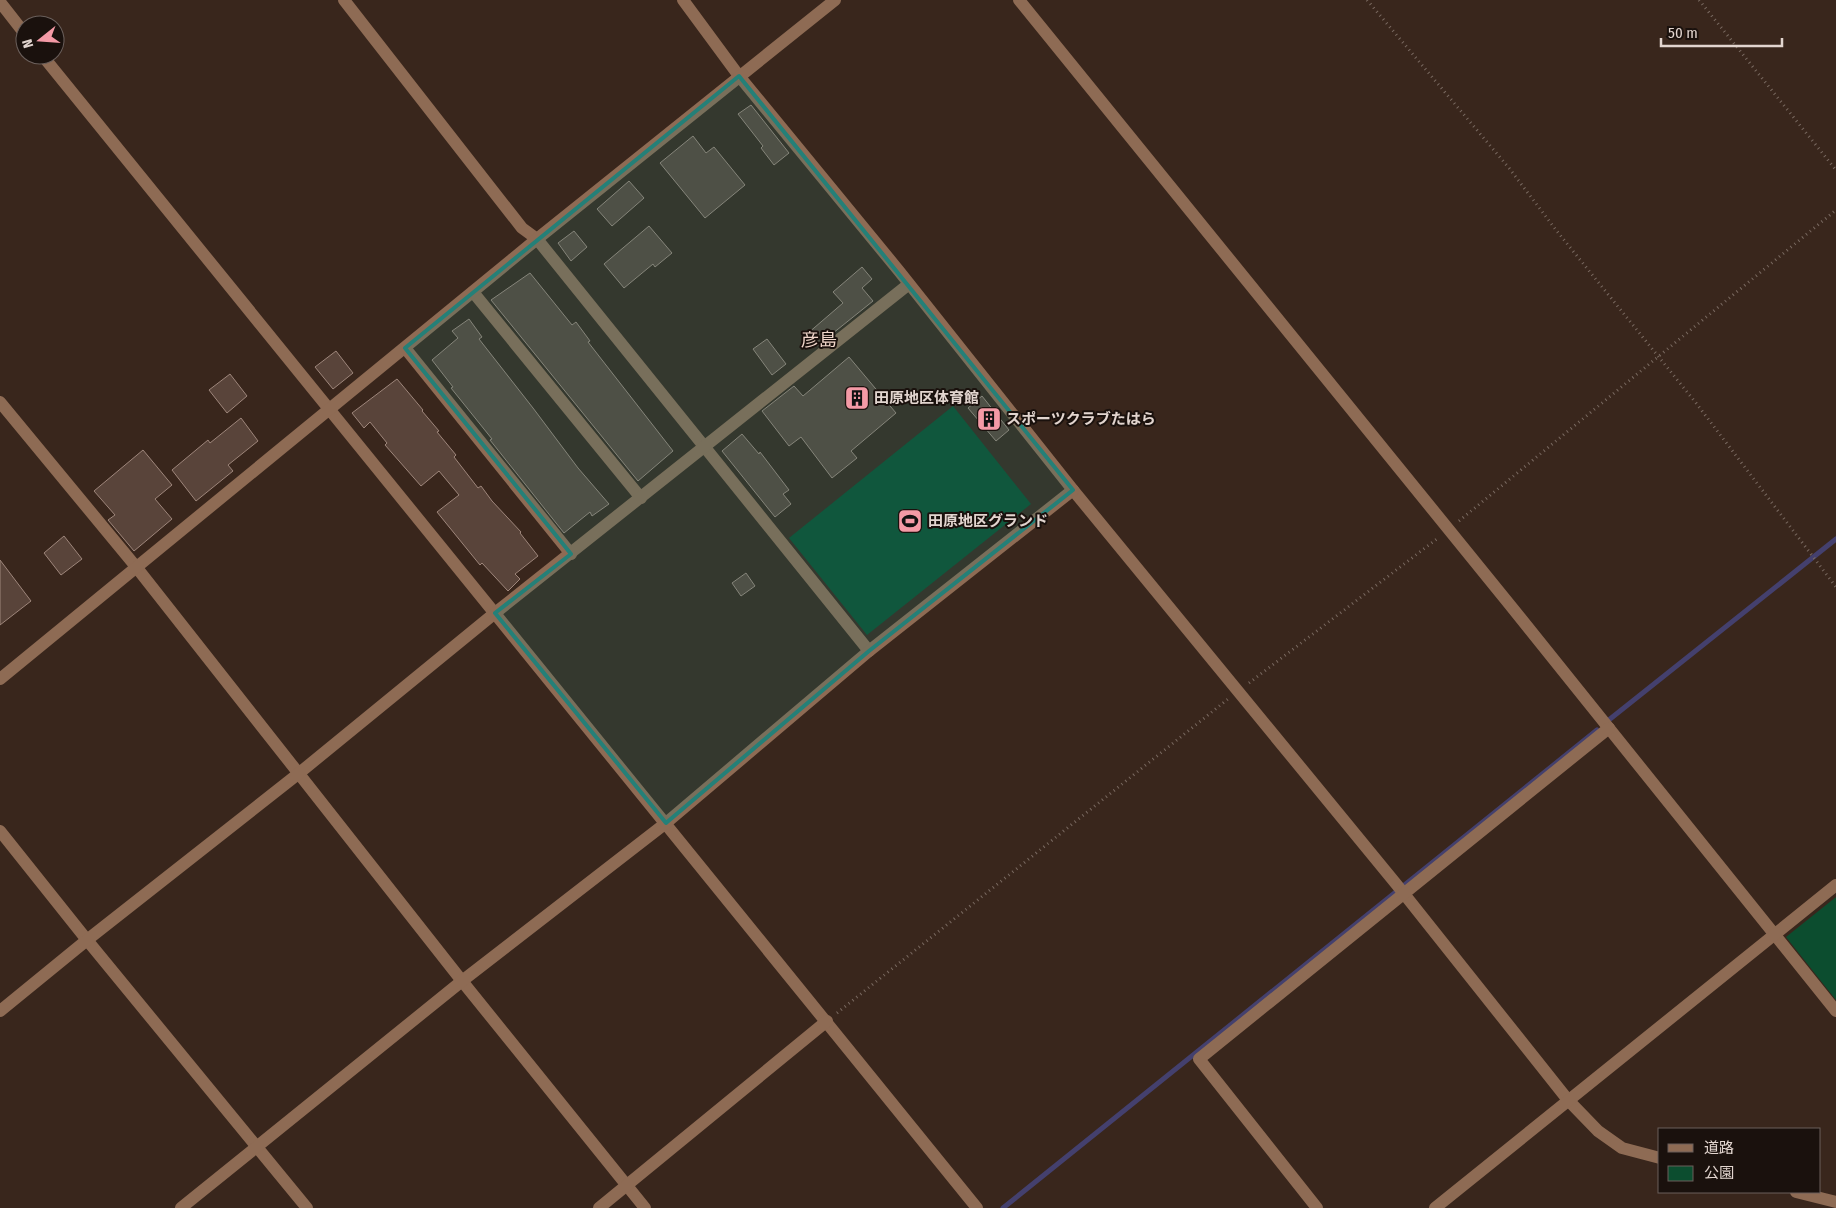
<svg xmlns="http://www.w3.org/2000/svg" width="1836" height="1208" font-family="'Fira Sans Condensed','Noto Sans JP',sans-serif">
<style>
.green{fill:#0c4d2f}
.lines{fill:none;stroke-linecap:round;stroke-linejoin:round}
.stream{stroke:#44406e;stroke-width:5}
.building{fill:#59443a;stroke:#9e867b}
.path{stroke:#7a6a61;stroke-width:3;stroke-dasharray:1 4;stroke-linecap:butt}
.minor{stroke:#8e6b54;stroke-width:12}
.marked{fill:#248078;fill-opacity:0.2;stroke:#248078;stroke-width:4;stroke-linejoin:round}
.labels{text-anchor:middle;stroke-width:4;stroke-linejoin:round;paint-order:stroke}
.poi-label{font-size:15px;font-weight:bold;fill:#e2d5cf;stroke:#1a110d;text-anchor:start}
.quarter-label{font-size:18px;fill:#f1d7cb;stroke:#1a110d}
</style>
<rect width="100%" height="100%" fill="#39261c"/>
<g class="green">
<path d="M 953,406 L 1031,504 L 867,635 L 789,538 Z"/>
<path d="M 1836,897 L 1836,1000 L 1786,937 Z"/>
</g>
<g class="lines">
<g class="stream">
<path d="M 1605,723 L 1836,539"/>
<path d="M 1003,1208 L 1597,730"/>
</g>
</g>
<g class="building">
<path d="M 751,105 L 789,153 L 774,165 L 761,148 L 763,146 L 738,114 Z"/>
<path d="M 693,136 L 706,153 L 714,147 L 745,185 L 705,218 L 660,163 Z"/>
<path d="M 629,181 L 644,198 L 612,226 L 597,209 Z"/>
<path d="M 649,226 L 672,253 L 655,267 L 653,264 L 624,288 L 604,264 Z"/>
<path d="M 574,231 L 587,247 L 571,261 L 558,243 Z"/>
<path d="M 862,267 L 872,279 L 862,288 L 873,301 L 817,346 L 807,334 L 843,303 L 833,292 Z"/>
<path d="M 530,273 L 572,325 L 576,322 L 590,341 L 588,342 L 673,451 L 638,481 L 491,300 Z"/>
<path d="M 469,319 L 482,337 L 479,339 L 533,408 L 578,468 L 609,504 L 592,516 L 590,512 L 564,533 L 490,440 L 492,439 L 451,388 L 453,387 L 432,360 L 458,338 L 452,331 Z"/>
<path d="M 767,339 L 786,364 L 772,375 L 753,349 Z"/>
<path d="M 336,351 L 353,373 L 333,389 L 315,367 Z"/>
<path d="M 849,357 L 896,413 L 851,451 L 857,458 L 832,478 L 801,437 L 789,446 L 762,411 L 794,386 L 803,396 Z"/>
<path d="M 230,374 L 247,396 L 227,413 L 209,390 Z"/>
<path d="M 397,379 L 423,410 L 422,411 L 439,431 L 437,432 L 456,455 L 454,457 L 478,488 L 481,486 L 492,501 L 521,532 L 520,533 L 538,556 L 515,574 L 520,579 L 508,591 L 482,563 L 480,565 L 437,512 L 459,495 L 439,471 L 421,486 L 385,445 L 387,443 L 370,422 L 364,428 L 352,413 Z"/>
<path d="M 982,396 L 1009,430 L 996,441 L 968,408 Z"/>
<path d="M 241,418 L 258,441 L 228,465 L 233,471 L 196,501 L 172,470 L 208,440 L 210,443 Z"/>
<path d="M 742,434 L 759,454 L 760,452 L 789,490 L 783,494 L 791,504 L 775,517 L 722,451 Z"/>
<path d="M 143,450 L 172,485 L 155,499 L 172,519 L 134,551 L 108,520 L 115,515 L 94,491 Z"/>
<path d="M 64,536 L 82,559 L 61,575 L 44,553 Z"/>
<path d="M 0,560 L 31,601 L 0,625 Z"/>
<path d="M 746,573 L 755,586 L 741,596 L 732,583 Z"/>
</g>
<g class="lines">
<g class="path">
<path d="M 1367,0 L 1509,168 L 1556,230 L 1696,403 L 1836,587"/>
<path d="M 1699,0 L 1836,170"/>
<path d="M 1459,521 L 1836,210"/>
<path d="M 1249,683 L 1438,538"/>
<path d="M 837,1013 L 1228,699"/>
</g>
<g class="minor">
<path d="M 344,0 L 522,228 L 537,239 L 869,651"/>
<path d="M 683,0 L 739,76 L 899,271 L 1073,490 L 1397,885 L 1568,1100 L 1598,1131 L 1622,1148 L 1660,1158"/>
<path d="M 1019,0 L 1510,605 L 1836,1011"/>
<path d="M 0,2 L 25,34"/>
<path d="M 42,55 L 977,1208"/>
<path d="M 473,292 L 641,498"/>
<path d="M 405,348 L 571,554"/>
<path d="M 0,402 L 137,568 L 462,981 L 645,1208"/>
<path d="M 0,679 L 537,239 L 835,0"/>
<path d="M 0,831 L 87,940 L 307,1208"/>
<path d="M 0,1011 L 87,940 L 298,774 L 495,613 L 909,284"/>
<path d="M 1796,1192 L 1836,1202"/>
<path d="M 181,1208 L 462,981 L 666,823 L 869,651 L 1073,490"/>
<path d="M 599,1208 L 827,1021"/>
<path d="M 1317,1208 L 1199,1059 L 1609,728"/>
<path d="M 1435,1208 L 1836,885"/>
</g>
</g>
<path class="marked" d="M 739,76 L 1073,490 L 869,651 L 666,823 L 495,613 L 571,554 L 405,348 Z"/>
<defs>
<symbol id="building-square" viewBox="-11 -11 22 22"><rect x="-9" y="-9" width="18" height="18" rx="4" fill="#f49aa6" stroke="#1a110d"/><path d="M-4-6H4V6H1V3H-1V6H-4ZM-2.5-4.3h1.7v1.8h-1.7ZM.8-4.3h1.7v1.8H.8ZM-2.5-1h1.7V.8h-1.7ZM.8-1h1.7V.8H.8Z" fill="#111"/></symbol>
<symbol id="stadium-square" viewBox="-11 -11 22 22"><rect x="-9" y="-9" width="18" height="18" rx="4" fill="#f49aa6" stroke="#1a110d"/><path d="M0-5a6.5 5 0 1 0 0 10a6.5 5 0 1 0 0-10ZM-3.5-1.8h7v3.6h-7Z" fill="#111"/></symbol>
</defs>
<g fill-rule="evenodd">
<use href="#building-square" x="843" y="384" width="28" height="28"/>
<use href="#building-square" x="975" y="405" width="28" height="28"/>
<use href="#stadium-square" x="896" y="507" width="28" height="28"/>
</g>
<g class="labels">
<g class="poi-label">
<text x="874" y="403">田原地区体育館</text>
<text x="1006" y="424">スポーツクラブたはら</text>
<text x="928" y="526">田原地区グランド</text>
</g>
<g class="quarter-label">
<text x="819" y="346">彦島</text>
</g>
</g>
<rect x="1658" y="1128" width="162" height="65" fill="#1a110d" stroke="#6a5f5b"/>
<rect x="1668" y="1144" width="25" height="8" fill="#8e6b54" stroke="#6a5f5b"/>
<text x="1704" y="1153" font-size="15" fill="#e2d5cf">道路</text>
<rect x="1668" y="1166" width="25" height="15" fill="#0c4d2f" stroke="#6a5f5b"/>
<text x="1704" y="1178" font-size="15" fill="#e2d5cf">公園</text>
<g transform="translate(40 40) rotate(253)"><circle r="24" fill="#1a110d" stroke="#6a5f5b"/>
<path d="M0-4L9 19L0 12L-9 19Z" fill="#f49aa6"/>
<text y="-8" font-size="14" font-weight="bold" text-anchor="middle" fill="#e2d5cf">N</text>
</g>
<path d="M1661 38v8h121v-8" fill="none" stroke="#e2d5cf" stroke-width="2.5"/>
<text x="1668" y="38" font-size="15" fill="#e2d5cf" stroke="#1a110d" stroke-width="4" paint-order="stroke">50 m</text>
</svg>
